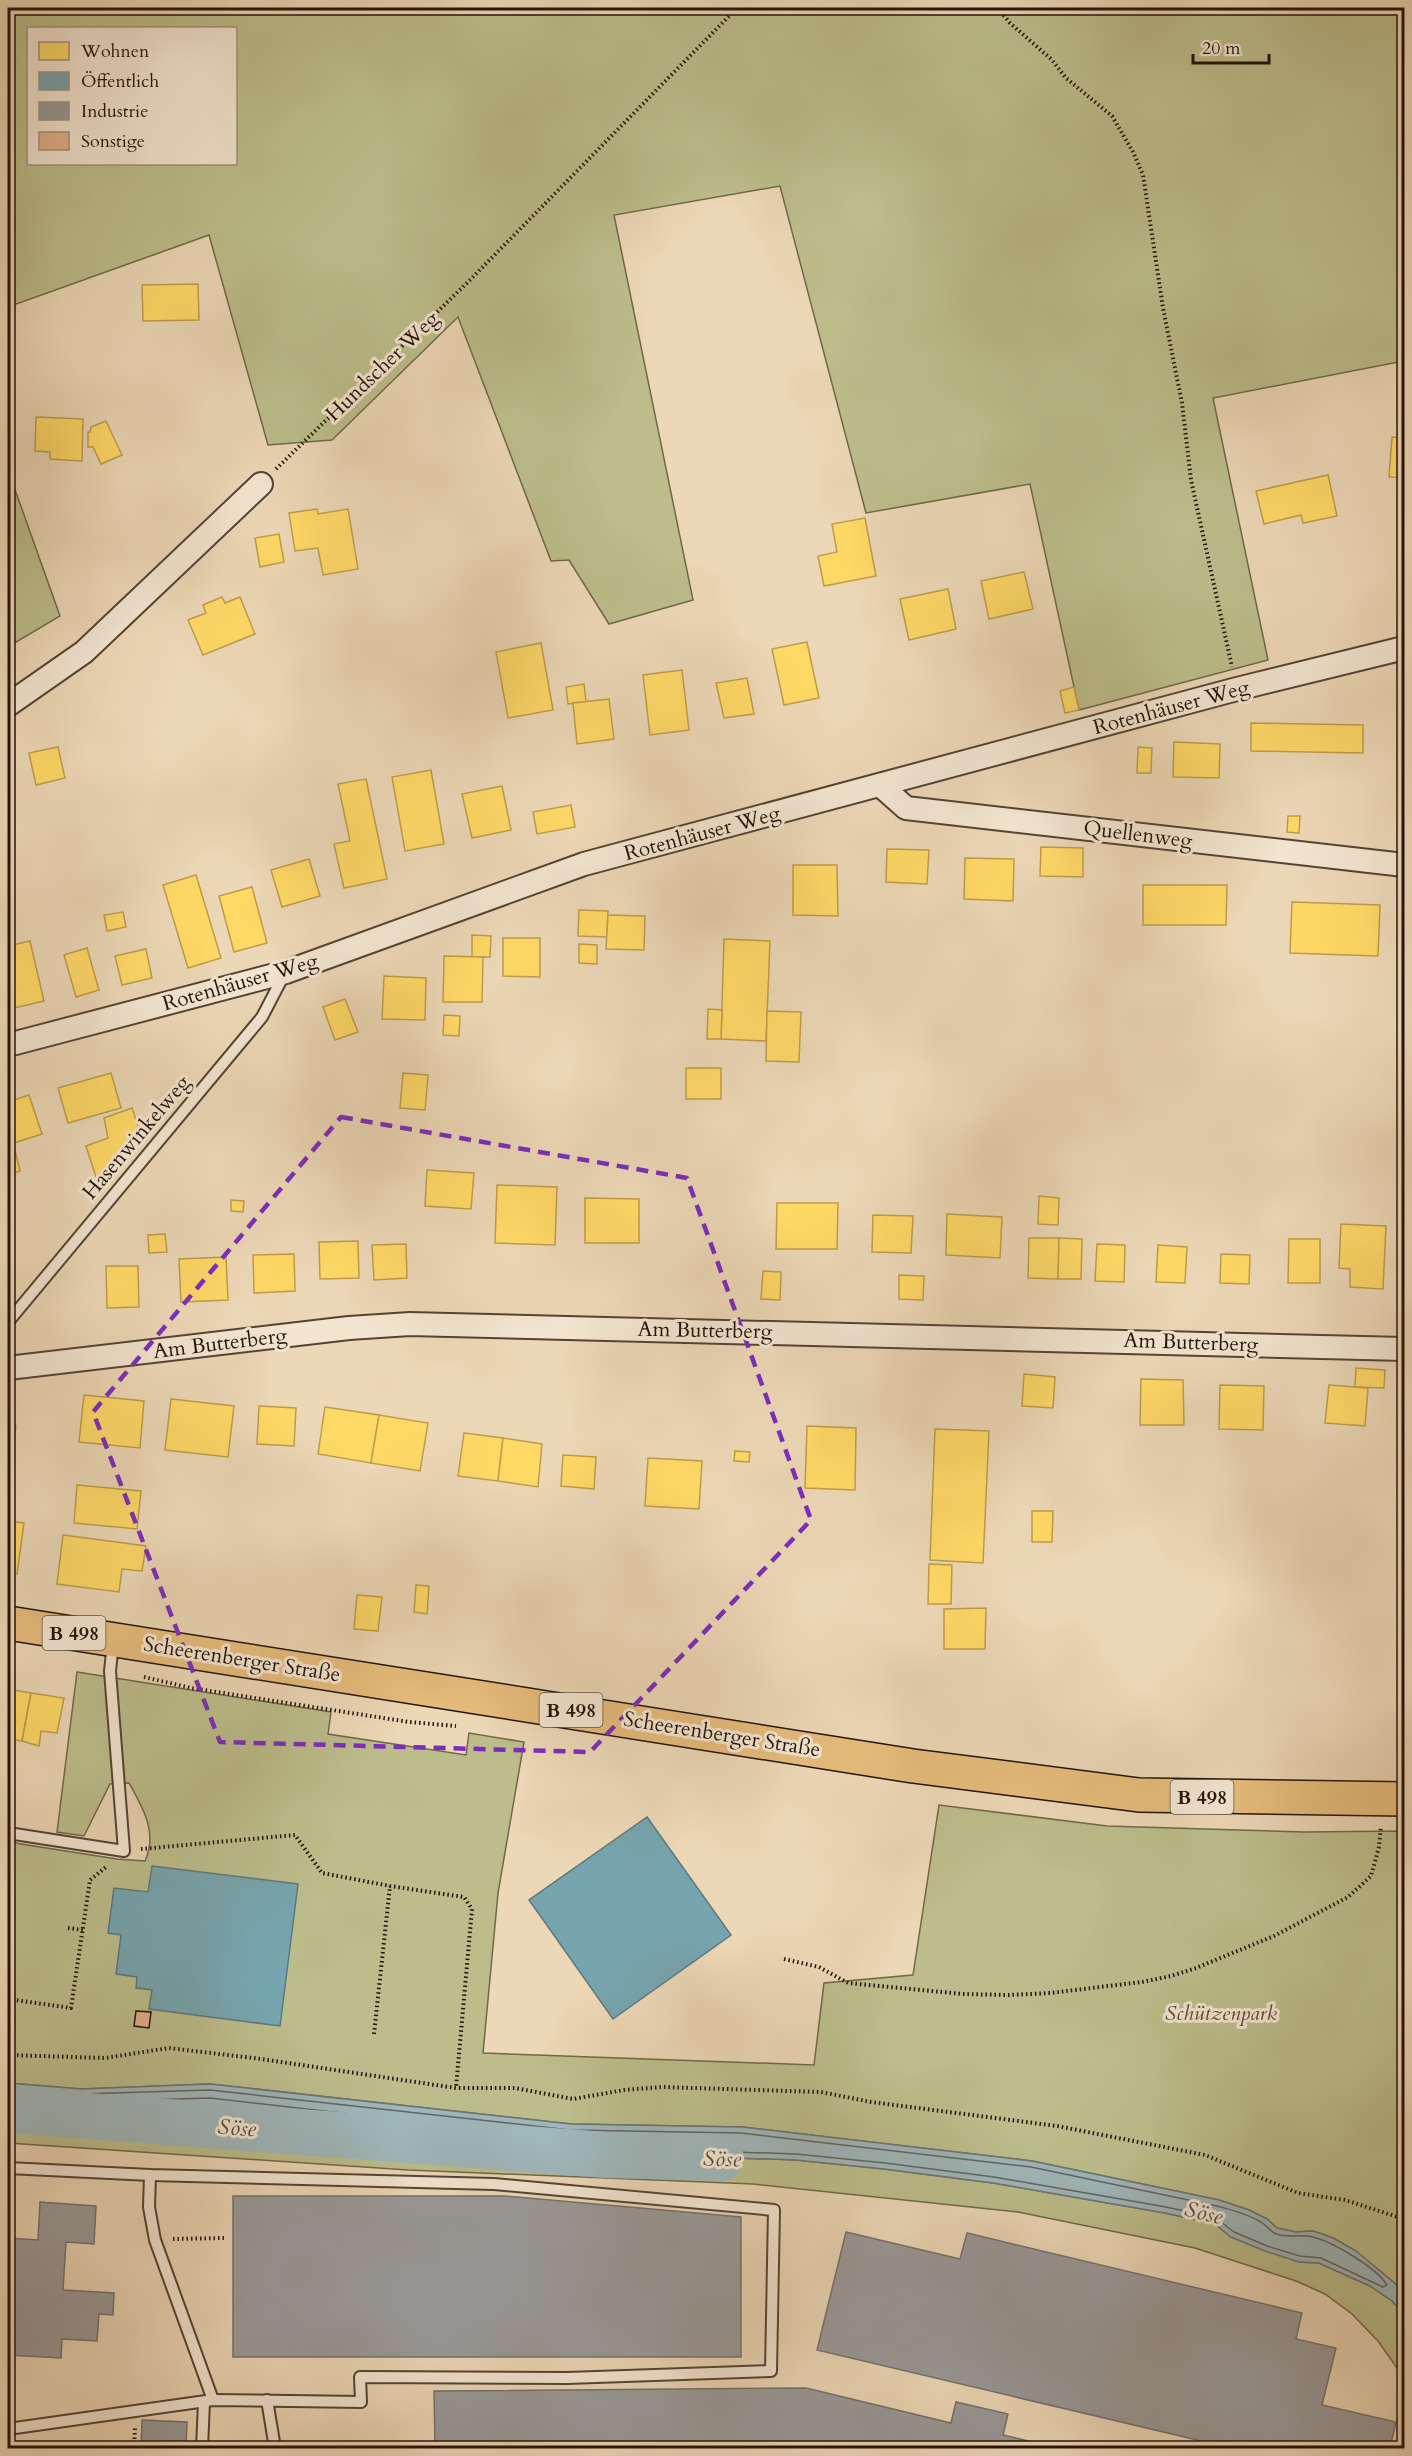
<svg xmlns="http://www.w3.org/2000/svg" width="1412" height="2456" font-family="Cardo,serif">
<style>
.green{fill:#bcbd8b;stroke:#6f684a;stroke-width:1.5;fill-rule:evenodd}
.water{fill:#9fb6ba;stroke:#6d7473;stroke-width:1.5}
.homes{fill:#ffd966;stroke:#bd9d4a;stroke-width:1.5}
.public{fill:#76a5af;stroke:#5d797d;stroke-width:1.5}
.industry{fill:#999;stroke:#75706e;stroke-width:1.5}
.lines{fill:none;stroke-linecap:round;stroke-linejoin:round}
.shore{stroke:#606462;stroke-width:1.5}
.river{stroke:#9fb6ba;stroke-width:46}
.building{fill:#e4b18a;stroke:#221209;stroke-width:1.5}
.service-casing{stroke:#544334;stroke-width:14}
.minor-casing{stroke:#544334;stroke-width:26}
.primary-casing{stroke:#221209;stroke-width:36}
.path{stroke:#221209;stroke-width:4;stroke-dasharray:1.5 3;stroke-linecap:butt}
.service{stroke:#f3e5d0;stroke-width:10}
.minor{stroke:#f3e5d0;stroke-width:22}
.primary{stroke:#e6bc7b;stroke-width:33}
.marked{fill:none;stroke:#7b2cbf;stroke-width:4.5;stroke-dasharray:12 8;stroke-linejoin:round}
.labels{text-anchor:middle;stroke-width:6;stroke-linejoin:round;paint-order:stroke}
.shield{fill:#f3e5d0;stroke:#615145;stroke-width:1.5}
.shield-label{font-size:20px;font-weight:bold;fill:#221209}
.street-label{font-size:21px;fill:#221209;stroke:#f3e5d0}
.park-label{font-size:21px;font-style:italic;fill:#584e36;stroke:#f3e5d0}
.water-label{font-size:22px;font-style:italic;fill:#4e4b47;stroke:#f3e5d0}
</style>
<rect width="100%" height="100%" fill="#ecd7b6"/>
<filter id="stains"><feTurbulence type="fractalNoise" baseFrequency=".00333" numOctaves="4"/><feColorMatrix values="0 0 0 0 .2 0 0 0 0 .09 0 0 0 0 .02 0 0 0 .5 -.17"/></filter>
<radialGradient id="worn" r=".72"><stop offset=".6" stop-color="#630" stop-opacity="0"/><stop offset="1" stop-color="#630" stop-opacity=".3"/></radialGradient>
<g class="green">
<path d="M 8,8 L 1404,8 L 1404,361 L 1213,398 L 1268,660 L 1079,710 L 1030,484 L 866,513 L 780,186 L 614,215 L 693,600 L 609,624 L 569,560 L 551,561 L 458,317 L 332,440 L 268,445 L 209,235 L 8,307 ZM 28,28 L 236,28 L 236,164 L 28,164 Z"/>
<path d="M 8,470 L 60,616 L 8,647 Z"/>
<path d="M 77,1672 L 331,1712 L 328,1734 L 466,1755 L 469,1733 L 524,1742 L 498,1893 L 483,2053 L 814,2065 L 824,1983 L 913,1975 L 939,1805 L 1107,1826 L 1305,1832 L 1404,1831 L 1404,2291 L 1356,2251 L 1333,2238 L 1313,2231 L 1296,2232 L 1277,2228 L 1267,2219 L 1249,2210 L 1219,2200 L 1032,2161 L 742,2127 L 571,2124 L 210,2084 L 81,2089 L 8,2083 L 8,1842 L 117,1859 L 145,1861 C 158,1833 143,1808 129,1783 L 110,1784 L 84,1836 L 57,1832 Z"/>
<path d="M 8,2112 L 315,2132 L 369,2139 L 621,2154 L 796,2160 L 884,2169 L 993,2183 L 1165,2213 L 1215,2224 L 1231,2237 L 1299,2262 L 1319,2263 L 1370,2286 L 1392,2301 L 1404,2314 L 1404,2378 L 1378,2341 L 1352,2314 L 1325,2294 L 1296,2281 L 1195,2248 L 1018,2212 L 753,2184 L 408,2170 L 8,2143 Z"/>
</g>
<path class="water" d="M 8,2083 L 81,2089 L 210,2084 L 571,2124 L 742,2127 L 1032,2161 L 1219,2200 L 1249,2210 L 1267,2219 L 1277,2228 L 1296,2232 L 1313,2231 L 1333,2238 L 1356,2251 L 1404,2291 L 1404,2314 L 1392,2301 L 1370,2286 L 1319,2263 L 1299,2262 L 1265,2251 L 1231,2237 L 1215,2224 L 1165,2213 L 993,2183 L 884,2169 L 796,2160 L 621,2154 L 369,2139 L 315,2132 L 8,2112 Z"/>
<g class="homes">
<path d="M 198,284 L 199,320 L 143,321 L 142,285 Z"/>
<path d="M 36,417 L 83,419 L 82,461 L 50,459 L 50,452 L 35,451 Z"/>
<path d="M 106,421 L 122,455 L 101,464 L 93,447 L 88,447 L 88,432 L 90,432 L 91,427 Z"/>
<path d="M 1392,437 L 1404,438 L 1404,478 L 1389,477 Z"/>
<path d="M 1328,475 L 1337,516 L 1303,523 L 1301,515 L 1264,524 L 1256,491 Z"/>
<path d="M 317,509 L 318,514 L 348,509 L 358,569 L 323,575 L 318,548 L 295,551 L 289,513 Z"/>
<path d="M 865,518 L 876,576 L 824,586 L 818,556 L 837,552 L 832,524 Z"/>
<path d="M 279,534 L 284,562 L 260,567 L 255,538 Z"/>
<path d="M 1024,572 L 1033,609 L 989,619 L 981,581 Z"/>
<path d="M 948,589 L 956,629 L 909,640 L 900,599 Z"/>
<path d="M 222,597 L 225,603 L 240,597 L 255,634 L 203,655 L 188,620 L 206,613 L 203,605 Z"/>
<path d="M 807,642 L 819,698 L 784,705 L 772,649 Z"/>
<path d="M 541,643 L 553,710 L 508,718 L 496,652 Z"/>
<path d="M 682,670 L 689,730 L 650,735 L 643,675 Z"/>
<path d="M 747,678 L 754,714 L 724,718 L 716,683 Z"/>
<path d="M 584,684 L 586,702 L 568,704 L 566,687 Z"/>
<path d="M 1074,687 L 1079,710 L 1065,713 L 1060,691 Z"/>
<path d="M 609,699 L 614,739 L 577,744 L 573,703 Z"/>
<path d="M 1251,723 L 1363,725 L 1363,753 L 1251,751 Z"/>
<path d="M 1174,742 L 1220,744 L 1219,778 L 1173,777 Z"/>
<path d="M 58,747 L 65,778 L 36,785 L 29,753 Z"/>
<path d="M 1138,747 L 1152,748 L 1151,773 L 1137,773 Z"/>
<path d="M 431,770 L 444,844 L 405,851 L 392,777 Z"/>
<path d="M 366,779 L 387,879 L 344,888 L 334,844 L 350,841 L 338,784 Z"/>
<path d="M 502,786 L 511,830 L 472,838 L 462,794 Z"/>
<path d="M 571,805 L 575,827 L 537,834 L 533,812 Z"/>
<path d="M 1288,816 L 1300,816 L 1299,833 L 1287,832 Z"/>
<path d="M 1041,847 L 1083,848 L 1083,877 L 1040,876 Z"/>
<path d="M 887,849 L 929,850 L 927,884 L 886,882 Z"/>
<path d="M 965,858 L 1014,859 L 1013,901 L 964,899 Z"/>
<path d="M 309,859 L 320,896 L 282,907 L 271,870 Z"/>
<path d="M 793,865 L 837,865 L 838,916 L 793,915 Z"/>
<path d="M 196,875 L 221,958 L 188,968 L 163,885 Z"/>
<path d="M 1143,885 L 1227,885 L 1226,925 L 1143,925 Z"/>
<path d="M 252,887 L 267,943 L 234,952 L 219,896 Z"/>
<path d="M 1292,902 L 1380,905 L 1378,956 L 1290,953 Z"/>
<path d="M 579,910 L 608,911 L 607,937 L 578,936 Z"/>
<path d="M 123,912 L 126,927 L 107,931 L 104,915 Z"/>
<path d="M 608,915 L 645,916 L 644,950 L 606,949 Z"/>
<path d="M 472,935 L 491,936 L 490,957 L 472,957 Z"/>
<path d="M 503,938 L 540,938 L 540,977 L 503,976 Z"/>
<path d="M 724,939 L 770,941 L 766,1041 L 721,1039 Z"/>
<path d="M 30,941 L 44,1001 L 14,1008 L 8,980 L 8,946 Z"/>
<path d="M 579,944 L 597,945 L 597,964 L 579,963 Z"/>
<path d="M 87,948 L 99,990 L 76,997 L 64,955 Z"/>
<path d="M 146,949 L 152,978 L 122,985 L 115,956 Z"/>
<path d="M 444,956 L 483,957 L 482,1002 L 443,1002 Z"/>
<path d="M 384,976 L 426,978 L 425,1020 L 382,1019 Z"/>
<path d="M 345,999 L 358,1032 L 335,1040 L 323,1007 Z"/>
<path d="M 708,1009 L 722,1010 L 721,1039 L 707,1039 Z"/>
<path d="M 767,1011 L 801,1012 L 799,1062 L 766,1061 Z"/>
<path d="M 444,1015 L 460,1016 L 459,1036 L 443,1035 Z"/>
<rect x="686" y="1068" width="35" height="31"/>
<path d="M 111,1073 L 121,1108 L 68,1123 L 58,1088 Z"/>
<path d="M 403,1073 L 428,1075 L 425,1110 L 400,1108 Z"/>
<path d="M 29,1095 L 42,1134 L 8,1145 L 8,1102 Z"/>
<path d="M 132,1108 L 140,1132 L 97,1180 L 86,1146 L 108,1138 L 104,1118 Z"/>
<path d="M 15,1150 L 20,1171 L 8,1175 L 8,1152 Z"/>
<path d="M 427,1170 L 474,1173 L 471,1209 L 425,1206 Z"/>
<path d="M 497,1185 L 557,1187 L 555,1245 L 495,1243 Z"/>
<path d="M 1039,1196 L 1059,1198 L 1058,1225 L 1038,1224 Z"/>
<path d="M 585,1198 L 639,1199 L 639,1243 L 585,1243 Z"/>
<path d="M 231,1200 L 244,1201 L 243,1212 L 231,1211 Z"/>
<path d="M 777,1203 L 838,1203 L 837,1249 L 776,1249 Z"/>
<path d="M 947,1214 L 1002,1217 L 1000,1258 L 946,1255 Z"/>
<path d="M 873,1215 L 913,1216 L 911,1253 L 872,1252 Z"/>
<path d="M 1341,1224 L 1386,1226 L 1383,1289 L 1350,1287 L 1350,1269 L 1339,1268 Z"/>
<path d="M 165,1234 L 167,1252 L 149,1253 L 148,1235 Z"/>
<path d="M 1029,1238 L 1059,1238 L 1058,1279 L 1028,1278 Z"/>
<path d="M 1059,1238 L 1082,1239 L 1081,1279 L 1058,1279 Z"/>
<path d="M 1289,1239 L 1320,1239 L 1320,1283 L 1288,1283 Z"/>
<path d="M 358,1241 L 359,1278 L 320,1279 L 319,1242 Z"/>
<path d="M 406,1244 L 407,1278 L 374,1280 L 372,1245 Z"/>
<path d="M 1097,1244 L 1125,1245 L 1124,1282 L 1095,1281 Z"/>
<path d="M 1158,1245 L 1187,1247 L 1185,1283 L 1156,1282 Z"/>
<path d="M 294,1254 L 295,1291 L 254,1293 L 253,1255 Z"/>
<path d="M 1221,1254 L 1250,1255 L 1249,1284 L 1220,1283 Z"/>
<path d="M 226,1257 L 228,1300 L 181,1302 L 179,1259 Z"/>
<path d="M 106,1266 L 138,1266 L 139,1307 L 107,1308 Z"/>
<path d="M 763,1271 L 781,1272 L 780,1300 L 761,1299 Z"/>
<path d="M 899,1275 L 924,1276 L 923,1300 L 899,1299 Z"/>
<path d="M 1356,1368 L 1385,1370 L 1384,1388 L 1355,1387 Z"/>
<path d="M 1024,1374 L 1055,1377 L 1053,1408 L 1022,1406 Z"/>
<path d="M 1141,1379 L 1183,1380 L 1184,1425 L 1140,1425 Z"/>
<path d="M 1220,1385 L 1264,1386 L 1263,1430 L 1219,1429 Z"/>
<path d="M 1329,1385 L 1368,1388 L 1365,1426 L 1325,1423 Z"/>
<path d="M 84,1395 L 144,1401 L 140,1448 L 79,1442 Z"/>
<path d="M 171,1399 L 234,1406 L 228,1457 L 165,1450 Z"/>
<path d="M 259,1406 L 296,1408 L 294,1446 L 257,1444 Z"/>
<path d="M 325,1407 L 379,1415 L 371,1463 L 318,1454 Z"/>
<path d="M 379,1415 L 428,1423 L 420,1471 L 371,1463 Z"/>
<path d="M 8,1425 L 16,1426 L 8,1493 Z"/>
<path d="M 807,1426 L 856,1428 L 855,1490 L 805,1488 Z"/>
<path d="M 935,1429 L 989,1431 L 983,1563 L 930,1560 Z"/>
<path d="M 464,1433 L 503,1438 L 498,1481 L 458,1476 Z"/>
<path d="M 503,1438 L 542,1444 L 538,1487 L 498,1481 Z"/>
<path d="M 735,1451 L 750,1452 L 749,1462 L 734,1461 Z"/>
<path d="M 563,1455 L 596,1457 L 594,1489 L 561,1486 Z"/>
<path d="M 648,1458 L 702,1461 L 699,1509 L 645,1506 Z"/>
<path d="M 77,1485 L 141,1491 L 137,1529 L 74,1523 Z"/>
<path d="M 1032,1511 L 1053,1511 L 1052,1542 L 1032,1542 Z"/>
<path d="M 8,1521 L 24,1523 L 17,1574 L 8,1573 Z"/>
<path d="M 63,1535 L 146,1546 L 142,1571 L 122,1569 L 119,1592 L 57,1584 Z"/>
<path d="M 929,1564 L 952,1565 L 951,1604 L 928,1604 Z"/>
<path d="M 416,1585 L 429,1586 L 427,1614 L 414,1612 Z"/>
<path d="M 357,1595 L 382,1597 L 378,1631 L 354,1629 Z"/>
<path d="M 986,1608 L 985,1649 L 944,1649 L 944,1609 Z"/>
<path d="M 8,1689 L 31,1693 L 22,1741 L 8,1739 L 11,1724 L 8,1724 Z"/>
<path d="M 31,1693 L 64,1698 L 57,1733 L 41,1731 L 39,1746 L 22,1741 Z"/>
</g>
<g class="public">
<path d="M 647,1817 L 731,1935 L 613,2019 L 529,1900 Z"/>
<path d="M 152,1866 L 298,1884 L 280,2026 L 149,2009 L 152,1990 L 136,1988 L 137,1977 L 116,1974 L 121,1935 L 108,1933 L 114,1888 L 148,1892 Z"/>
</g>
<g class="industry">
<path d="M 233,2196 L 505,2196 L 741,2217 L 741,2357 L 233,2357 Z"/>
<path d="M 40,2202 L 96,2206 L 94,2244 L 66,2242 L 63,2290 L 114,2293 L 113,2315 L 99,2314 L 97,2341 L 62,2339 L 61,2358 L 8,2355 L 8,2238 L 38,2240 Z"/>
<path d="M 846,2232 L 960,2259 L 967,2233 L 1302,2313 L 1296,2339 L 1336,2348 L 1322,2405 L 1396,2422 L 1390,2448 L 1231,2448 L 817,2350 Z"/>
<path d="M 806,2388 L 951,2423 L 956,2402 L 1008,2414 L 1003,2435 L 1058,2448 L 435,2448 L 434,2391 Z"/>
<path d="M 142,2420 L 187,2422 L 186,2448 L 141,2448 Z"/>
</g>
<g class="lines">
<g class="shore">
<path d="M 8,2089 L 81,2094 L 210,2090 L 570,2130 L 741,2133 L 1031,2167 L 1217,2206 C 1232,2210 1248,2214 1261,2222 C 1267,2226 1270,2231 1276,2234 C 1289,2238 1301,2234 1313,2237 C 1333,2242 1377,2268 1387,2285 L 1383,2287 L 1321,2258 L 1300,2256 L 1267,2246 L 1234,2232 L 1216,2218 L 1166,2207 L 994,2177 L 885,2163 L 796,2154 L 622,2148 L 370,2133 L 315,2126 L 8,2106"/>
<path d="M 210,2098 L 429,2123 L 432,2126 L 429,2129 L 144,2106 L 141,2103 L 144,2100 Z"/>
</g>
<path class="river" d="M 8,2110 L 606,2155 L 721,2158"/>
</g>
<path class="building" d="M 136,2011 L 151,2012 L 149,2028 L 134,2026 Z"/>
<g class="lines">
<defs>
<g id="service">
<path d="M 8,1322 L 262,1017 L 285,973"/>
<path d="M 8,1833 L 124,1851 L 110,1671 L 113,1643"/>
<path d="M 8,2168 L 150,2175 L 494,2184 L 774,2210 L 771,2371 L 567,2378 L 360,2377 L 361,2402 L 213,2400 L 8,2429"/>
<path d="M 150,2175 L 149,2207 L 155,2240 L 213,2400"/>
<path d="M 267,2400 L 275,2448"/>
<path d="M 202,2448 L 204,2402"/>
</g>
<g id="minor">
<path d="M 8,705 L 84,652 L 261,484"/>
<path d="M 880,785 L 906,808 L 1404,865"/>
<path d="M 8,1045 L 286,972 L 584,864 L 1237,689 L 1404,648"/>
<path d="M 8,1368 L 349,1328 L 410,1324 L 1404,1349"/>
</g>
<path id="primary" d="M 8,1623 L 913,1766 L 1139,1795 L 1404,1799"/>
</defs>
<use href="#service" class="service-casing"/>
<use href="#minor" class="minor-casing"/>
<use href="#primary" class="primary-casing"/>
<g class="path">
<path d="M 998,8 L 1010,23 L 1051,59 L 1066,78 L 1112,116 L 1133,152 L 1143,175 L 1163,308 L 1182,403 L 1191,480 L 1232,667"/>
<path d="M 276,469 L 470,280 L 737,8"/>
<path d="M 144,1677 L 191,1688 L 409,1722 L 456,1726"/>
<path d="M 141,1849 L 295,1835 L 322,1873 L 390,1886 L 464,1897 L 472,1909 L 456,2088"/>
<path d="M 68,1928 L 83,1930"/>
<path d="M 784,1959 L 819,1967 L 848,1983 L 963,1994 L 1009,1995 L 1050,1993 L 1142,1982 L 1171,1976 L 1196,1968 L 1274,1936 L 1348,1897 L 1371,1876 L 1379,1847 L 1381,1826"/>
<path d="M 8,1999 L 71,2008 L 90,1880 L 106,1867"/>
<path d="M 374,2034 L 390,1886"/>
<path d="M 8,2055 L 105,2058 L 169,2048 L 261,2059 L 456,2088 L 515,2088 L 573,2099 L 624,2090 L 662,2087 L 821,2092 L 871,2102 L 1057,2126 L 1205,2155 L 1298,2193 L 1345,2200 L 1404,2219"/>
<path d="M 173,2239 L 224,2238"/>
<path d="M 134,2448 L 135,2428"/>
</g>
<use href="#service" class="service"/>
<use href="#minor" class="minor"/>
<use href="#primary" class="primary"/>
</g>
<path class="marked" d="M 341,1117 L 687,1178 L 811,1520 L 590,1752 L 220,1742 L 93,1412 Z"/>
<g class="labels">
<g class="shield">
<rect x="42.5" y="1616" width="63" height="34" rx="4.5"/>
<rect x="539.5" y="1693" width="63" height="34" rx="4.5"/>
<rect x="1170.5" y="1780" width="63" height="34" rx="4.5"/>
</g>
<g class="shield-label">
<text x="74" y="1640">B 498</text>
<text x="571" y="1717">B 498</text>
<text x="1202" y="1804">B 498</text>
</g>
<g class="street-label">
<text transform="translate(382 366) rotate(-44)" y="7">Hundscher Weg</text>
<text transform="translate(1171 707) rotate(-15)" y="7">Rotenhäuser Weg</text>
<text transform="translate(702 833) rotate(-15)" y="7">Rotenhäuser Weg</text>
<text transform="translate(1138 834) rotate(7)" y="7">Quellenweg</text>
<text transform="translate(240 982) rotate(-16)" y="7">Rotenhäuser Weg</text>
<text transform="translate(136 1137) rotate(-50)" y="7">Hasenwinkelweg</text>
<text transform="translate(705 1330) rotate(1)" y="7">Am Butterberg</text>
<text transform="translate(1191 1342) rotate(2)" y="7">Am Butterberg</text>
<text transform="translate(220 1343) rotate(-7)" y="7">Am Butterberg</text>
<text transform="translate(242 1659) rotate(9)" y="7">Scheerenberger Straße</text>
<text transform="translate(722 1734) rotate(9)" y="7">Scheerenberger Straße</text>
</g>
<g class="park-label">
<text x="1221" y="2020">Schützenpark</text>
</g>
<g class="water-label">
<text transform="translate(237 2127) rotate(4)" y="8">Söse</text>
<text transform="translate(722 2158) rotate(1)" y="8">Söse</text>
<text transform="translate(1204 2212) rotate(13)" y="8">Söse</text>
</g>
</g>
<rect width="1412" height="2456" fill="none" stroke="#ecd7b6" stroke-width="30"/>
<rect x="9" y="9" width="1394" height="2438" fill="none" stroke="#221209" stroke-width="3"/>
<rect x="15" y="15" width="1382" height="2426" fill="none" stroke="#221209" stroke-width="1.5"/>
<rect x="27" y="27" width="210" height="138" fill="#f3e5d0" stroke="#9f9180" stroke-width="1.5"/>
<rect x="39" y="42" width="30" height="18" fill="#ffd966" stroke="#9f9180" stroke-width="1.5"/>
<text x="81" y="57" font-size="18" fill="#221209">Wohnen</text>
<rect x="39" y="72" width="30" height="18" fill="#76a5af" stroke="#9f9180" stroke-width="1.5"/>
<text x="81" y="87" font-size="18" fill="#221209">Öffentlich</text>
<rect x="39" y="102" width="30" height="18" fill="#999999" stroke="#9f9180" stroke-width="1.5"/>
<text x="81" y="117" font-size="18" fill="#221209">Industrie</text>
<rect x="39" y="132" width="30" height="18" fill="#e4b18a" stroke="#9f9180" stroke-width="1.5"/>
<text x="81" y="147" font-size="18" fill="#221209">Sonstige</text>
<path d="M1193 54v9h76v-9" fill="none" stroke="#221209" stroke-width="3"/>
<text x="1202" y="54" font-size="18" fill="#221209" stroke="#f3e5d0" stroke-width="4.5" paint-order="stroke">20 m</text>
<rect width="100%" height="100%" filter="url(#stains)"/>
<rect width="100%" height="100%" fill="url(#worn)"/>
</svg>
